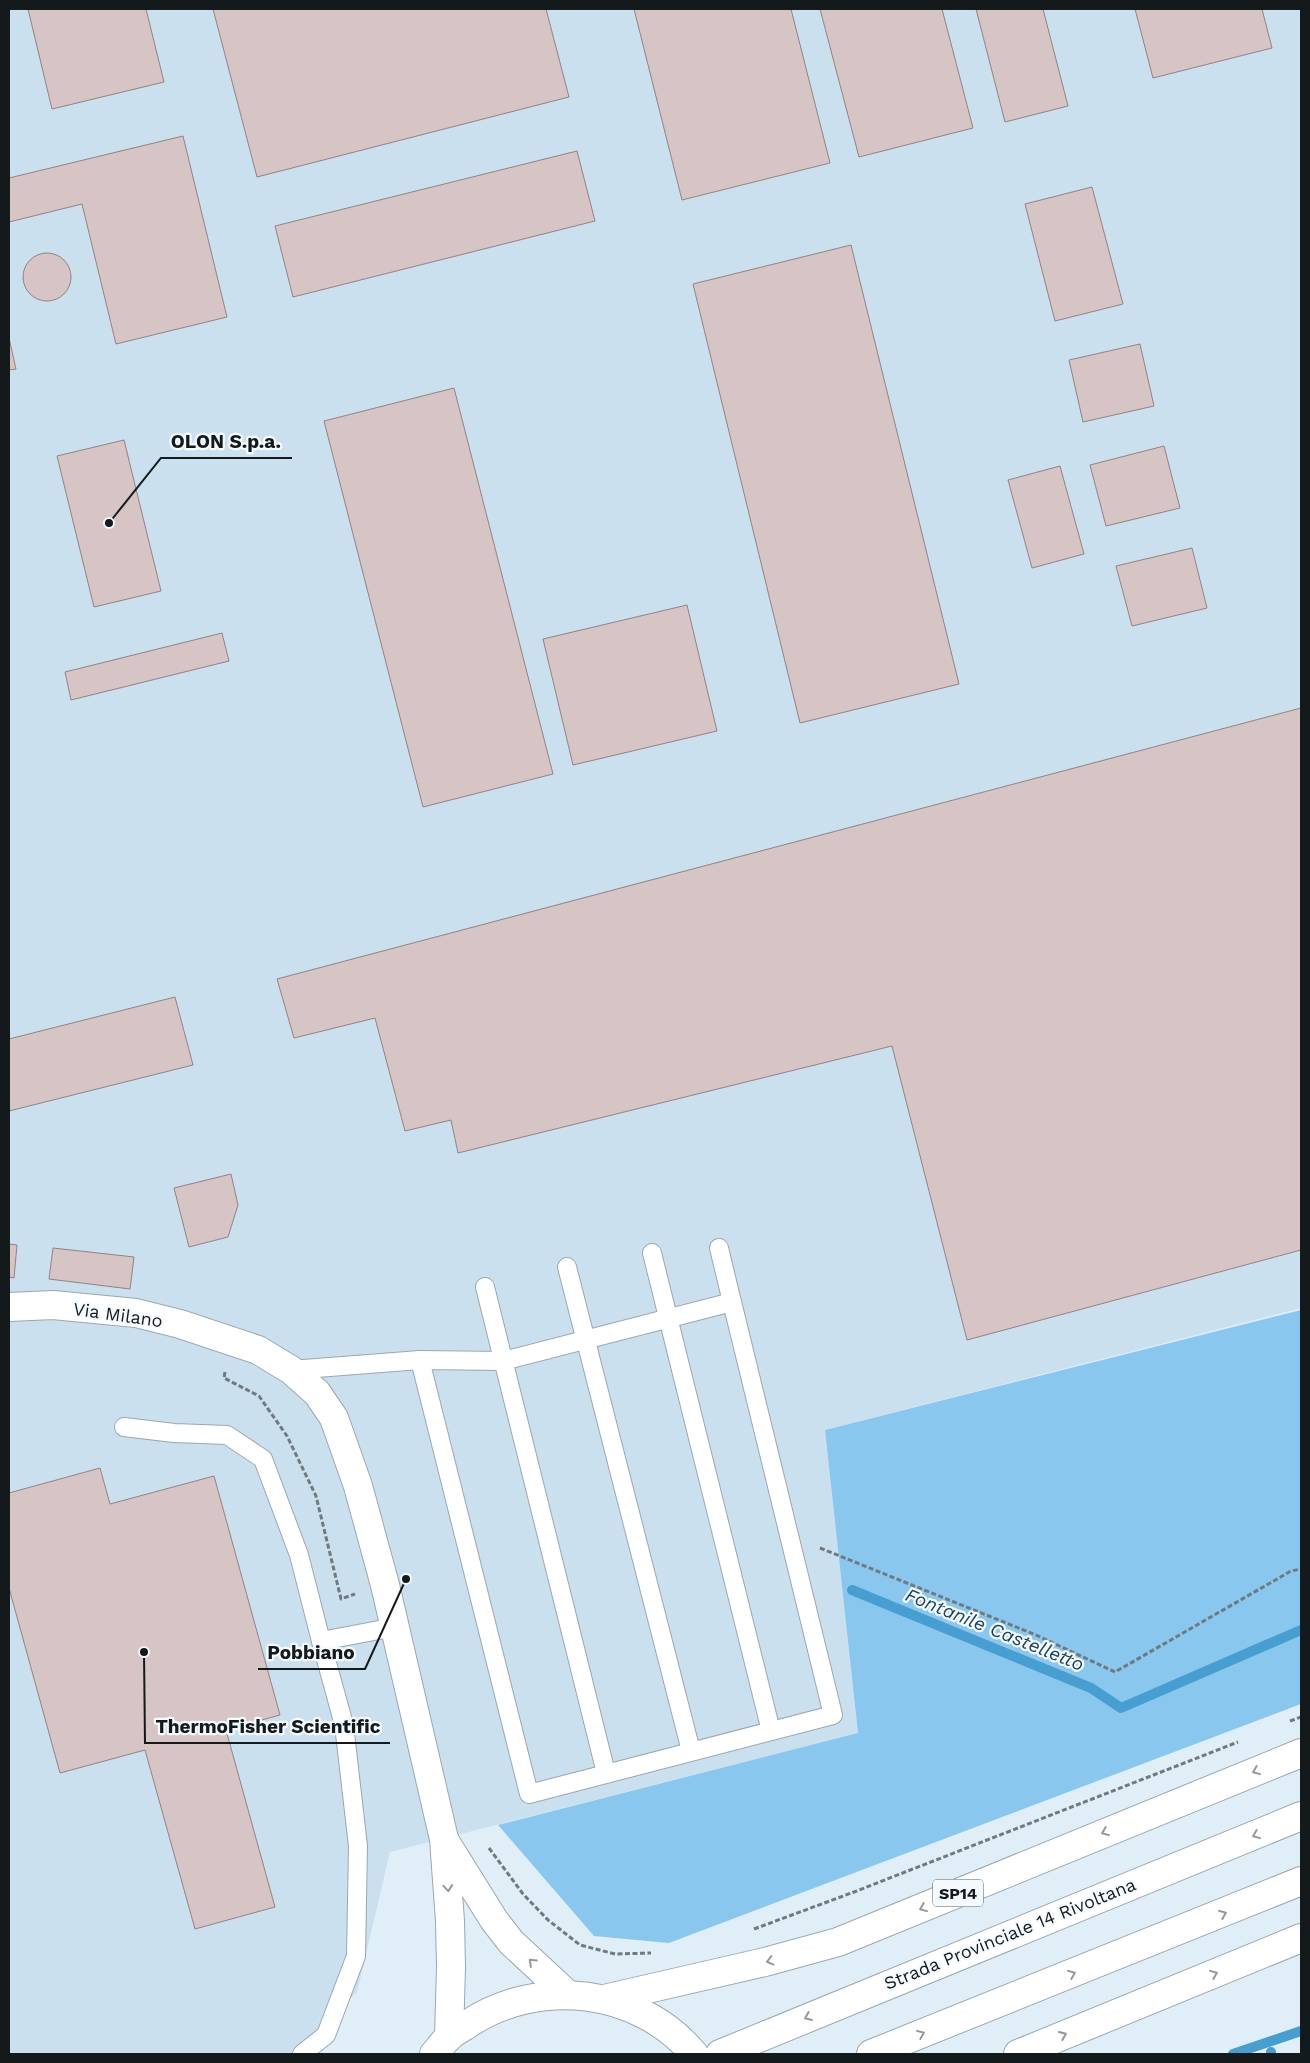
<svg xmlns="http://www.w3.org/2000/svg" width="1310" height="2063" font-family="'Work Sans',sans-serif">
<style>
.built{fill:#cbe0ee}
.green{fill:#89c7ee}
.lines{fill:none;stroke-linecap:round;stroke-linejoin:round}
.stream{stroke:#479ed0;stroke-width:10}
.building{fill:#d7c5c5;stroke:#928282}
.service-casing{stroke:#9aa7b0;stroke-width:20}
.minor-casing{stroke:#9aa7b0;stroke-width:30}
.tertiary-casing{stroke:#9aa7b0;stroke-width:30}
.trunk-casing{stroke:#9aa7b0;stroke-width:30}
.path{stroke:#70797f;stroke-width:3;stroke-dasharray:5 2.5;stroke-linecap:butt}
.service{stroke:#fff;stroke-width:18}
.minor{stroke:#fff;stroke-width:28}
.tertiary{stroke:#fff;stroke-width:28}
.trunk{stroke:#fff;stroke-width:28}
.oneway{stroke:#959899}
.labels{text-anchor:middle;stroke-width:4.5;stroke-linejoin:round;paint-order:stroke}
.shield{fill:#f4fafe;stroke:#575c60;stroke-width:1}
.shield-label{font-size:16px;font-weight:bold;fill:#14191c}
.street-label{font-size:18px;fill:#14191c;stroke:#f4fafe}
.water-label{font-size:19px;font-style:italic;fill:#1d4258;stroke:#f4fafe}
.leader{fill:none;stroke:#14191c;stroke-width:2}
.callout-dot{fill:#14191c;stroke:#f4fafe;stroke-width:2}
.callout-label{font-size:19px;text-anchor:middle;font-weight:bold;fill:#14191c;stroke:#f4fafe;stroke-width:4.5;stroke-linejoin:round;paint-order:stroke}
</style>
<rect width="100%" height="100%" fill="#e0eef8"/>
<path class="built" d="M 9,9 L 1301,9 L 1301,1308 L 825,1430 L 858,1733 L 390,1852 L 357,1992 L 293,2054 L 9,2054 Z"/>
<path class="green" d="M 1301,1310 L 1301,1704 L 669,1943 L 594,1936 L 498,1825 L 858,1733 L 825,1430 Z"/>
<g class="lines">
<g class="stream">
<path d="M 852,1590 L 1091,1688 L 1121,1708 L 1301,1630"/>
<path d="M 1233,2054 L 1301,2031"/>
<path d="M 1271,2054 L 1271,2052"/>
</g>
</g>
<g class="building">
<path d="M 28,9 L 146,9 L 164,82 L 52,109 Z"/>
<path d="M 213,9 L 546,9 L 569,97 L 257,177 Z"/>
<path d="M 634,9 L 791,9 L 830,163 L 682,200 Z"/>
<path d="M 820,9 L 942,9 L 973,128 L 859,157 Z"/>
<path d="M 976,9 L 1043,9 L 1068,106 L 1005,122 Z"/>
<path d="M 1135,9 L 1262,9 L 1272,48 L 1153,78 Z"/>
<path d="M 183,136 L 227,317 L 116,344 L 82,204 L 9,222 L 9,178 Z"/>
<path d="M 577,151 L 595,221 L 293,297 L 275,226 Z"/>
<path d="M 1092,187 L 1123,304 L 1055,321 L 1025,204 Z"/>
<path d="M 851,245 L 959,684 L 800,723 L 693,284 Z"/>
<circle cx="47" cy="277" r="24"/>
<path d="M 9,338 L 16,369 L 9,370 Z"/>
<path d="M 1140,344 L 1154,406 L 1083,422 L 1069,360 Z"/>
<path d="M 454,388 L 553,774 L 423,807 L 324,421 Z"/>
<path d="M 124,440 L 161,591 L 94,607 L 57,456 Z"/>
<path d="M 1164,446 L 1180,508 L 1106,526 L 1090,465 Z"/>
<path d="M 1060,466 L 1084,554 L 1032,568 L 1008,480 Z"/>
<path d="M 1192,548 L 1207,608 L 1132,626 L 1116,566 Z"/>
<path d="M 687,605 L 717,731 L 573,765 L 543,639 Z"/>
<path d="M 222,633 L 229,661 L 71,700 L 65,672 Z"/>
<path d="M 1301,708 L 1301,1250 L 967,1340 L 892,1046 L 458,1153 L 451,1120 L 405,1131 L 375,1018 L 294,1038 L 277,979 Z"/>
<path d="M 175,997 L 193,1065 L 9,1111 L 9,1039 Z"/>
<path d="M 231,1174 L 238,1205 L 228,1237 L 189,1247 L 174,1188 Z"/>
<path d="M 9,1244 L 17,1245 L 14,1278 L 9,1277 Z"/>
<path d="M 53,1248 L 134,1257 L 130,1289 L 49,1279 Z"/>
<path d="M 100,1468 L 110,1504 L 214,1476 L 280,1715 L 226,1730 L 275,1907 L 195,1929 L 145,1750 L 60,1773 L 9,1588 L 9,1493 Z"/>
</g>
<g class="lines">
<defs>
<g id="service">
<path d="M 652,1253 L 771,1731"/>
<path d="M 567,1267 L 691,1751"/>
<path d="M 485,1287 L 606,1773"/>
<path d="M 420,1360 L 529,1794 L 833,1715 L 732,1302"/>
<path d="M 291,1370 L 420,1360 L 503,1361 L 732,1302 L 719,1248"/>
<path d="M 124,1427 L 174,1433 L 227,1435 L 263,1459 L 299,1555 L 321,1641"/>
<path d="M 302,2054 L 326,2035 L 356,1956 L 358,1846 L 344,1725 L 321,1641 L 395,1627"/>
</g>
<g id="minor">
<path d="M 9,1307 L 53,1305 L 136,1313 L 180,1324 L 258,1350 L 291,1370 L 317,1393 L 334,1418 L 358,1486 L 385,1585 L 444,1839 L 450,1921 L 451,1967 L 449,2036"/>
<path d="M 446,1843 L 494,1920 L 511,1942 L 568,1995"/>
</g>
<path id="tertiary" d="M 434,2054 C 439,2049 443,2042 449,2037 C 454,2032 462,2028 468,2024 C 538,1977 639,1988 694,2054"/>
<g id="trunk">
<path d="M 604,1999 L 765,1962 L 838,1942 L 1301,1753"/>
<path d="M 720,2054 L 1301,1816"/>
<path d="M 871,2054 L 1301,1881"/>
<path d="M 1018,2054 L 1301,1938"/>
</g>
</defs>
<use href="#service" class="service-casing"/>
<use href="#minor" class="minor-casing"/>
<use href="#tertiary" class="tertiary-casing"/>
<use href="#trunk" class="trunk-casing"/>
<g class="path">
<path d="M 225,1372 L 224,1378 L 259,1396 L 287,1436 L 316,1496 L 341,1599 L 355,1594"/>
<path d="M 820,1548 L 1036,1635 L 1115,1672 L 1291,1571 L 1301,1569"/>
<path d="M 1290,1721 L 1301,1717"/>
<path d="M 489,1848 L 523,1894 L 548,1920 L 580,1945 L 615,1954 L 651,1953"/>
<path d="M 754,1929 L 854,1892 L 1238,1742"/>
</g>
<use href="#service" class="service"/>
<use href="#minor" class="minor"/>
<use href="#tertiary" class="tertiary"/>
<use href="#trunk" class="trunk"/>
</g>
<defs><path id="oneway-chevron" d="M-2-3.5L2.5 0L-2 3.5" fill="none" stroke-width="1.6" stroke-linecap="round" stroke-linejoin="round" transform="scale(1.25)"/></defs>
<g class="oneway">
<use href="#oneway-chevron" transform="translate(1256 1771) rotate(158)"/>
<use href="#oneway-chevron" transform="translate(1105 1832) rotate(158)"/>
<use href="#oneway-chevron" transform="translate(1256 1835) rotate(158)"/>
<use href="#oneway-chevron" transform="translate(448 1888) rotate(85)"/>
<use href="#oneway-chevron" transform="translate(923 1908) rotate(158)"/>
<use href="#oneway-chevron" transform="translate(1223 1914) rotate(-22)"/>
<use href="#oneway-chevron" transform="translate(770 1961) rotate(166)"/>
<use href="#oneway-chevron" transform="translate(532 1962) rotate(-137)"/>
<use href="#oneway-chevron" transform="translate(1072 1974) rotate(-22)"/>
<use href="#oneway-chevron" transform="translate(1214 1974) rotate(-22)"/>
<use href="#oneway-chevron" transform="translate(808 2017) rotate(157)"/>
<use href="#oneway-chevron" transform="translate(921 2034) rotate(-22)"/>
<use href="#oneway-chevron" transform="translate(1063 2035) rotate(-23)"/>
</g>
<g class="labels">
<rect class="shield" x="933" y="1879.5" width="50" height="27" rx="4"/>
<g class="shield-label">
<text x="958" y="1899">SP14</text>
</g>
<g class="street-label">
<text transform="translate(118 1315) rotate(8)" y="6">Via Milano</text>
<text transform="translate(1010 1934) rotate(-22)" y="6">Strada Provinciale 14 Rivoltana</text>
</g>
<g class="water-label">
<text transform="translate(995 1629) rotate(22)" y="7">Fontanile Castelletto</text>
</g>
</g>
<path class="leader" d="M109 523L161 458H292M406 1579L365 1669H258M144 1652L145 1743H390"/>
<g class="callout-dot">
<circle cx="109" cy="523" r="5"/>
<circle cx="406" cy="1579" r="5"/>
<circle cx="144" cy="1652" r="5"/>
</g>
<g class="callout-label">
<text x="226" y="448">OLON S.p.a.</text>
<text x="311" y="1659">Pobbiano</text>
<text x="268" y="1733">ThermoFisher Scientific</text>
</g>
<rect width="1310" height="2063" fill="none" stroke="#14191c" stroke-width="20"/>
</svg>
